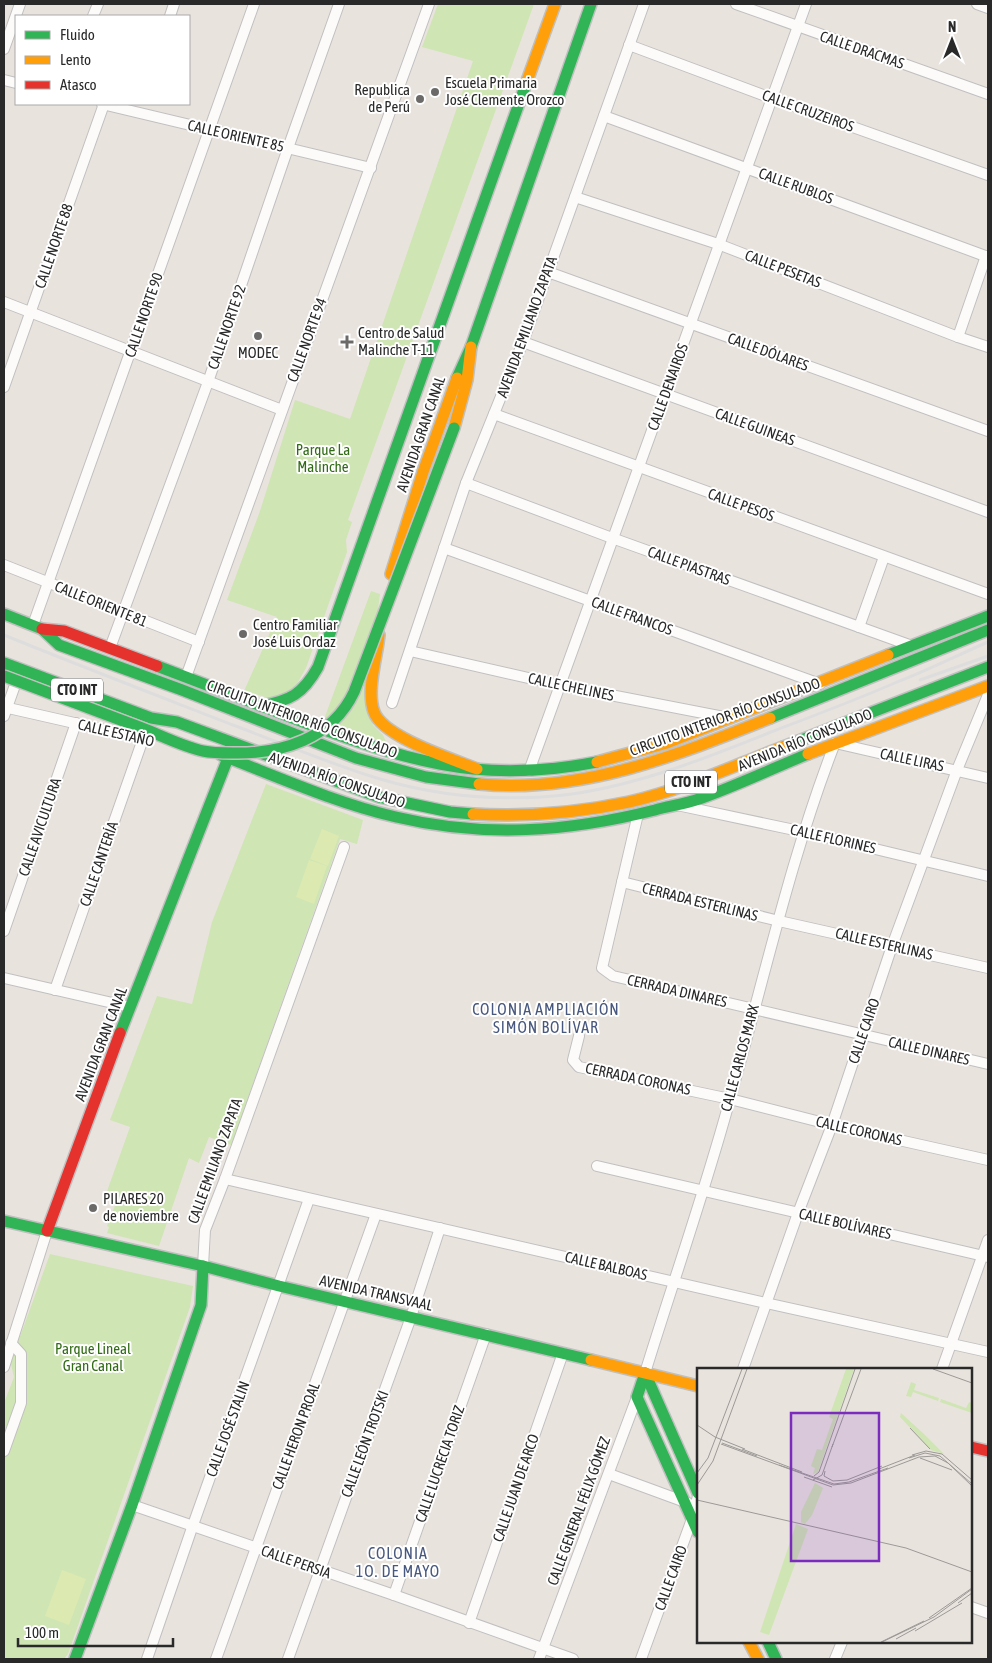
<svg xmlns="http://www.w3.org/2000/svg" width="992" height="1663" font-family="'Asap Condensed',sans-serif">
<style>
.green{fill:#cfe5b4}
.pitch{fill:#dceab1}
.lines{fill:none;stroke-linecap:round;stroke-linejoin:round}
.street-casing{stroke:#c1c0c0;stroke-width:12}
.fast-casing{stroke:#c1c0c0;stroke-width:14}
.slow-casing{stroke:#c1c0c0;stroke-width:14}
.jam-casing{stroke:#c1c0c0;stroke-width:14}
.street{stroke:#fcfbfa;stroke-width:10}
.fast{stroke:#30b455;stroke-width:11}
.slow{stroke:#ff9f0a;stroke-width:11}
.jam{stroke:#e5322d;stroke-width:11}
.rail{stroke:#ddddde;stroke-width:3}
.fast-bridge-casing{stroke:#c4c2c0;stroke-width:14;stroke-linecap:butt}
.fast-bridge{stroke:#30b455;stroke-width:11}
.poi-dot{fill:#6c6a68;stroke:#fff;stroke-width:2}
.labels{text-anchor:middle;stroke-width:4;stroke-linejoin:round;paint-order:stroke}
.shield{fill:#fff;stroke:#696969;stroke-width:1}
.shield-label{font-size:14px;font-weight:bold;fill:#292929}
.street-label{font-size:15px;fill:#292929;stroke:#fff}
.poi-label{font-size:15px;fill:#292929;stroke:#fff;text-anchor:start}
.park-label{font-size:15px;fill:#316b15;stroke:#fff}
.neighbourhood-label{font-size:16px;letter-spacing:1px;fill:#47577d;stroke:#fff}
.inset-road{fill:none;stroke:#9c9996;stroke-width:1}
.view{fill:#7b2cbf;fill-opacity:0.15;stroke:#7b2cbf;stroke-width:2.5}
.inset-edge{fill:none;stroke:#292929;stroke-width:2.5}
</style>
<rect width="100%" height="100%" fill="#e9e3de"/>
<g class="green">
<path d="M 438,4 L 534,4 L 348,520 L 352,522 L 346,540 L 347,552 L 306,668 L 286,703 L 244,691 L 277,617 L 227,600 L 260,511 L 295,400 L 350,419 L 473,61 L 422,47 Z"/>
<path d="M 371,591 L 380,594 L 366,702 L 373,725 L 383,735 L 387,744 L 323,722 Z"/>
<path d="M 266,784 L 363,820 L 357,844 L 340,839 L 231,1145 L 209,1137 L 199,1163 L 189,1158 L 159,1246 L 107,1233 L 109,1227 L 107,1226 L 118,1198 L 106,1194 L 130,1127 L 110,1120 L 157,996 L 192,1004 L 212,922 Z"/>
<path d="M 50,1254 L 193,1286 L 190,1307 L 68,1654 L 64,1659 L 4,1659 L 4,1403 L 14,1377 L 10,1360 L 21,1334 Z"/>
</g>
<g class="pitch">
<path d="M 322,829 L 339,836 L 328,866 L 310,859 Z"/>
<path d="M 309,860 L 327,866 L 314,904 L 296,897 Z"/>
<path d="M 62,1570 L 86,1579 L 69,1625 L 45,1616 Z"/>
</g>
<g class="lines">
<defs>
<g id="street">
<path d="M 736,4 L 988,94"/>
<path d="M 977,4 L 988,8"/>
<path d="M 93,16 L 98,4"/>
<path d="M 170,16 L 174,4"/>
<path d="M 629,45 L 771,98 L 988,175"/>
<path d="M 4,49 L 20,4"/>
<path d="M 4,80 L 16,83"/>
<path d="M 102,104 L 371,168"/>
<path d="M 604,116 L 988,257"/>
<path d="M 575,197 L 718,244 L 958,337 L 988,347"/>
<path d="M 548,272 L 988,431"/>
<path d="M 4,302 L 282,410"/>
<path d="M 958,337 L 986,256"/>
<path d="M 523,342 L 988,512"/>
<path d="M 4,387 L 104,104"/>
<path d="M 494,414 L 988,594"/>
<path d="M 466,483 L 612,538 L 912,646"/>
<path d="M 444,548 L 820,684"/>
<path d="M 4,565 L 199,642"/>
<path d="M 33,625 L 254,4"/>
<path d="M 859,627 L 884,557"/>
<path d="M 110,648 L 208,382 L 288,148 L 339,4"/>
<path d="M 410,651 L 559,685 L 729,718"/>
<path d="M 186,677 L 429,4"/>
<path d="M 392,703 L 466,483 L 523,342 L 644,4"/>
<path d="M 4,707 L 149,740"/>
<path d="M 4,716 L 15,685"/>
<path d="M 529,771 L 806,4"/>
<path d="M 677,805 L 804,832 L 988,876"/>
<path d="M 638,814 L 602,968 L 613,976 L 988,1064"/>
<path d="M 622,882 L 779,921 L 988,968"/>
<path d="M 4,931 L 76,723"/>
<path d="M 4,978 L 130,1007"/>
<path d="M 55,990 L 143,739"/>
<path d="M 579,1036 L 573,1060 L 579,1067 L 730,1099 L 832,1125 L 988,1160"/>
<path d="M 597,1166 L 988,1257"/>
<path d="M 225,1179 L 766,1303 L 988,1352"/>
<path d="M 203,1266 L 205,1230 L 225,1179 L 344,847"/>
<path d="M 4,1367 L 47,1231"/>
<path d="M 743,1369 L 798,1213 L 832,1125 L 892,946 L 957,770 L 988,695"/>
<path d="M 942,1369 L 988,1240"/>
<path d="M 645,1373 C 673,1282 705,1191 730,1099 C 764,980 790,859 835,743 L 988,778"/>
<path d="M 4,1451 L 21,1403 L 21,1354 L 11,1343"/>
<path d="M 609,1474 L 688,1503"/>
<path d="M 132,1505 L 394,1595 L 573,1659"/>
<path d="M 394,1595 L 486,1334"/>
<path d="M 971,1607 L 988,1613"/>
<path d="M 469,1623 L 563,1353"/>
<path d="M 147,1659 L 193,1525 L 309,1199"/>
<path d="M 216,1659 L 376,1214"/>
<path d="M 288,1659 L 411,1317 L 440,1228"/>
<path d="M 539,1659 L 637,1397"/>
<path d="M 641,1659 L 692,1519 L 698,1496"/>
<path d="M 835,1659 L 842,1642"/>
</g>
<g id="fast">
<path d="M 457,378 L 471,347 L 591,4"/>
<path d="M 4,614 L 42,629 L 59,645 L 182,690 L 356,758 L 426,777 L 479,784"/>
<path d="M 888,655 L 988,616"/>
<path d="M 4,663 L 151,718 L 177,722 L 379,797 L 450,812 L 473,814"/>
<path d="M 157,666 C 204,684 251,702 298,720 C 354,741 413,763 473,769 C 515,773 556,770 597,762"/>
<path d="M 260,706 C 290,701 303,694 318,667 L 527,81"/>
<path d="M 770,718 L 988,630"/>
<path d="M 783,747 L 988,667"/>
<path d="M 221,755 C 278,777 336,803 396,817 C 484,838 568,832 655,810 C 669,806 685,804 699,799 C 736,786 771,769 808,754"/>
<path d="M 120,1033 L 228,758"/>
<path d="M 4,1221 L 203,1266 L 279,1286 L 591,1360"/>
<path d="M 645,1373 L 637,1397 L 698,1532"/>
<path d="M 645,1373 L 698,1493"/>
<path d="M 768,1642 L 776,1659"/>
<path d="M 75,1659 L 132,1505 L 201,1305 L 203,1266"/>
</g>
<g id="slow">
<path d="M 527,81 L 555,4"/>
<path d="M 454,428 L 467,380 L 471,347"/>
<path d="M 391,574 L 423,472 L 457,378"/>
<path d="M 379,635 C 377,657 366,691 374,712 C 383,737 452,759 477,769"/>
<path d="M 808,754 L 988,686"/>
<path d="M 597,762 L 667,743 L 888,655"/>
<path d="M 479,784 C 581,794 678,755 770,718"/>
<path d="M 473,814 C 525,817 578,813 629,802 C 682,790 733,766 783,747"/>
<path d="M 591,1360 L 698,1386"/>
<path d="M 749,1642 L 758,1659"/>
</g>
<g id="jam">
<path d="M 42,629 L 64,631 L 157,666"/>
<path d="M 47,1231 L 120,1033"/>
<path d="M 971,1447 L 988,1451"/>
</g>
</defs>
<use href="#street" class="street-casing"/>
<use href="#fast" class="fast-casing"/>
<use href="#slow" class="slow-casing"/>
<use href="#jam" class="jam-casing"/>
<use href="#street" class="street"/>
<use href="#fast" class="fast"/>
<use href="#slow" class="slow"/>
<use href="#jam" class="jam"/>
<g class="rail">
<path d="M 4,635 C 80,666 156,695 233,725 C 281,743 330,764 380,779 C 441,797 508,802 572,794 C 641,784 706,758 771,732 C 813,716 856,700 897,682 C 928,670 958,655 988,642"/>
<path d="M 920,680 L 988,656"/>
</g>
<defs>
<path id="fast-bridge" d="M 4,676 C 50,693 96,711 142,728 C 160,735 184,747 203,751 C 212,753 223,753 233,753 C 281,754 332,739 354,692 L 454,428"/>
</defs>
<use href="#fast-bridge" class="fast-bridge-casing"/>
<use href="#fast-bridge" class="fast-bridge"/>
</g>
<g class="poi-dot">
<circle cx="435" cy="92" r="5"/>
<circle cx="420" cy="99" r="5"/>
<circle cx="258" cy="336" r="5"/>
<path d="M344.5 334.5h5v5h5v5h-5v5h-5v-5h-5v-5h5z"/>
<circle cx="243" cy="634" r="5"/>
<circle cx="93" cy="1208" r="5"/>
</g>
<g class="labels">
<g class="shield">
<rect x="51" y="678.5" width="52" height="23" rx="4"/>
<rect x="665" y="770.5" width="52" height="23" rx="4"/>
</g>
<g class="shield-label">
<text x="77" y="695">CTO INT</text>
<text x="691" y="787">CTO INT</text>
</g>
<g class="street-label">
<text transform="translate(862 50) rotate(19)" y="5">CALLE DRACMAS</text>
<text transform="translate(808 111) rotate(20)" y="5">CALLE CRUZEIROS</text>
<text transform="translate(236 136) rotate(13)" y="5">CALLE ORIENTE 85</text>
<text transform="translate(796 186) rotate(20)" y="5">CALLE RUBLOS</text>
<text transform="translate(54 246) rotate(-71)" y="5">CALLE NORTE 88</text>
<text transform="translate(783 269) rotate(21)" y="5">CALLE PESETAS</text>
<text transform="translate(144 315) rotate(-71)" y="5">CALLE NORTE 90</text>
<text transform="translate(227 327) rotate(-71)" y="5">CALLE NORTE 92</text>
<text transform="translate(527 327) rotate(-70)" y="5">AVENIDA EMILIANO ZAPATA</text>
<text transform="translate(307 340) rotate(-70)" y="5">CALLE NORTE 94</text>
<text transform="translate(768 352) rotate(20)" y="5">CALLE DÓLARES</text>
<text transform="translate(668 387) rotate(-70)" y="5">CALLE DENAIROS</text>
<text transform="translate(755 427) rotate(20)" y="5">CALLE GUINEAS</text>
<text transform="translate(421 434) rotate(-71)" y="5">AVENIDA GRAN CANAL</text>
<text transform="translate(741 505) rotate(20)" y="5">CALLE PESOS</text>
<text transform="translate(689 566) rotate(20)" y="5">CALLE PIASTRAS</text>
<text transform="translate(101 604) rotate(22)" y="5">CALLE ORIENTE 81</text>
<text transform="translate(632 616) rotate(20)" y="5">CALLE FRANCOS</text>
<text transform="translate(571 687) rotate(12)" y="5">CALLE CHELINES</text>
<text transform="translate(725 717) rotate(-20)" y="5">CIRCUITO INTERIOR RÍO CONSULADO</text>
<text transform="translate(302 719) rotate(20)" y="5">CIRCUITO INTERIOR RÍO CONSULADO</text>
<text transform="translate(116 733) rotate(13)" y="5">CALLE ESTAÑO</text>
<text transform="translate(805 740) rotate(-22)" y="5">AVENIDA RÍO CONSULADO</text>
<text transform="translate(912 760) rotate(12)" y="5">CALLE LIRAS</text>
<text transform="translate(337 780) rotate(19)" y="5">AVENIDA RÍO CONSULADO</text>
<text transform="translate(40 827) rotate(-71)" y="5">CALLE AVICULTURA</text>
<text transform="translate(833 839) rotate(13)" y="5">CALLE FLORINES</text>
<text transform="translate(99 864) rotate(-71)" y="5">CALLE CANTERÍA</text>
<text transform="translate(700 902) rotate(14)" y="5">CERRADA ESTERLINAS</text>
<text transform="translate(884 944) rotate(13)" y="5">CALLE ESTERLINAS</text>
<text transform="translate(677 991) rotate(13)" y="5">CERRADA DINARES</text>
<text transform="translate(864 1031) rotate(-71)" y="5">CALLE CAIRO</text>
<text transform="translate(101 1044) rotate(-69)" y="5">AVENIDA GRAN CANAL</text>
<text transform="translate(929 1051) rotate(13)" y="5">CALLE DINARES</text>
<text transform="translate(740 1058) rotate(-75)" y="5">CALLE CARLOS MARX</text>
<text transform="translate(638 1079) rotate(12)" y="5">CERRADA CORONAS</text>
<text transform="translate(859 1131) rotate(13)" y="5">CALLE CORONAS</text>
<text transform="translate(215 1161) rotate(-70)" y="5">CALLE EMILIANO ZAPATA</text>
<text transform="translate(845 1224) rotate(13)" y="5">CALLE BOLÍVARES</text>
<text transform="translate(606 1266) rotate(13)" y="5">CALLE BALBOAS</text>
<text transform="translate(376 1293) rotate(13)" y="5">AVENIDA TRANSVAAL</text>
<text transform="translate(228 1429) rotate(-70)" y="5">CALLE JOSÉ STALIN</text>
<text transform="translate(296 1436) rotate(-70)" y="5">CALLE HERON PROAL</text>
<text transform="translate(365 1444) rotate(-70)" y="5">CALLE LEÓN TROTSKI</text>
<text transform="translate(440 1464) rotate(-71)" y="5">CALLE LUCRECIA TORIZ</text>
<text transform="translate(516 1488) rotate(-71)" y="5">CALLE JUAN DE ARCO</text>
<text transform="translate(579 1511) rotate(-70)" y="5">CALLE GENERAL FÉLIX GÓMEZ</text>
<text transform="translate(296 1562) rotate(19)" y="5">CALLE PERSIA</text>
<text transform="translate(671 1578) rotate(-70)" y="5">CALLE CAIRO</text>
</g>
<g class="poi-label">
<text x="445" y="88">Escuela Primaria<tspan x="445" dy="17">José Clemente Orozco</tspan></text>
<text x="410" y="95" text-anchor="end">Republica<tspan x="410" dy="17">de Perú</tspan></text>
<text x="358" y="338">Centro de Salud<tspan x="358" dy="17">Malinche T-11</tspan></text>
<text x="258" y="358" text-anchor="middle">MODEC</text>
<text x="253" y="630">Centro Familiar<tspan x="253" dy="17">José Luis Ordaz</tspan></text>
<text x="103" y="1204">PILARES 20<tspan x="103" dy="17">de noviembre</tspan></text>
</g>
<g class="park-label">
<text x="323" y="455">Parque La<tspan x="323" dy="17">Malinche</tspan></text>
<text x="93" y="1354">Parque Lineal<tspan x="93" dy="17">Gran Canal</tspan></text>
</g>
<g class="neighbourhood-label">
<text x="546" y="1015">COLONIA AMPLIACIÓN<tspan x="546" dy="18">SIMÓN BOLÍVAR</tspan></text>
<text x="398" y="1559">COLONIA<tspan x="398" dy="18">1O. DE MAYO</tspan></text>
</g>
</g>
<g transform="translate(697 1368)">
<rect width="275" height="275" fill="#e9e3de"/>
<path d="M 149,1 L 157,1 L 121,104 L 116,106 L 118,100 L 114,98 L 120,81 L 125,82 L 136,51 L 132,49 ZM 214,14 L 219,16 L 217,22 L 242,30 L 241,33 L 216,24 L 214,29 L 209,28 ZM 244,31 L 269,40 L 272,34 L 275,35 L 275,45 L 243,34 ZM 204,45 L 227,66 L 247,86 L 234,82 L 203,49 ZM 118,115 L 126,120 L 115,147 L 108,156 L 104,154 L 104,144 ZM 99,156 L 111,161 L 72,267 L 63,264 Z" fill="#cfe5b4"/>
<path class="inset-road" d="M 236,1 L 275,15M 0,57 L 18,69 L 48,81M 213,60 L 233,81M 25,75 L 60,88M 24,76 L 136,117 L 154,115 L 222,89 L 238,88 L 251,95 L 275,118M 135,79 L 164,1M 45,81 L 105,104M 215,87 L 229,83 L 245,86 L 275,112M 212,90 L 228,85 L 243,88 L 275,116M 223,90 L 255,102M 82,97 L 137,116 L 152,114 L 191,100M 182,101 L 218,87M 128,103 L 127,108 L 136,113M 0,105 L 11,90 L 45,1M 117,108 L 122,104 L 158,1M 107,109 L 135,119M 116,112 L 125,107 L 136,76M 136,113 L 150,112 L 185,98M 0,117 L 16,93 L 50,1M 0,132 L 209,180 L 275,204M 261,235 L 275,225M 232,250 L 275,220M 218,263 L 265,235M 199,271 L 219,260M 184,274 L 227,253M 185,274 L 237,249 L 275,221"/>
<path class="view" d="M 94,45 L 182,45 L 182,193 L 94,193 Z"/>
<rect width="275" height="275" class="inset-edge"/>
</g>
<rect width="992" height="1663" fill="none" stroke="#292929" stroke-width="10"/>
<rect x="15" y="15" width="175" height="90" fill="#ffffff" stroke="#a9a9a9"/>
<rect x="25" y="31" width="25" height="8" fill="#30b455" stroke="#a9a9a9"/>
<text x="60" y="40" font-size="15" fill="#292929">Fluido</text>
<rect x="25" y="56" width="25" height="8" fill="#ff9f0a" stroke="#a9a9a9"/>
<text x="60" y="65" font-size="15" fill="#292929">Lento</text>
<rect x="25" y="81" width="25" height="8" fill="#e5322d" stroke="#a9a9a9"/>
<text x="60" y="90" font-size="15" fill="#292929">Atasco</text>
<g transform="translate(952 40)" stroke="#ffffff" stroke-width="4" paint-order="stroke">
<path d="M0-4L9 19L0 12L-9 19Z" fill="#292929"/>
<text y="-8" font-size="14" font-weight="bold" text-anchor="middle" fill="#292929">N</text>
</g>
<path d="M18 1638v8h155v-8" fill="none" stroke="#292929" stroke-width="2.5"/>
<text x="25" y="1638" font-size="15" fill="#292929" stroke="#ffffff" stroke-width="4" paint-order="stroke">100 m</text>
</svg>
